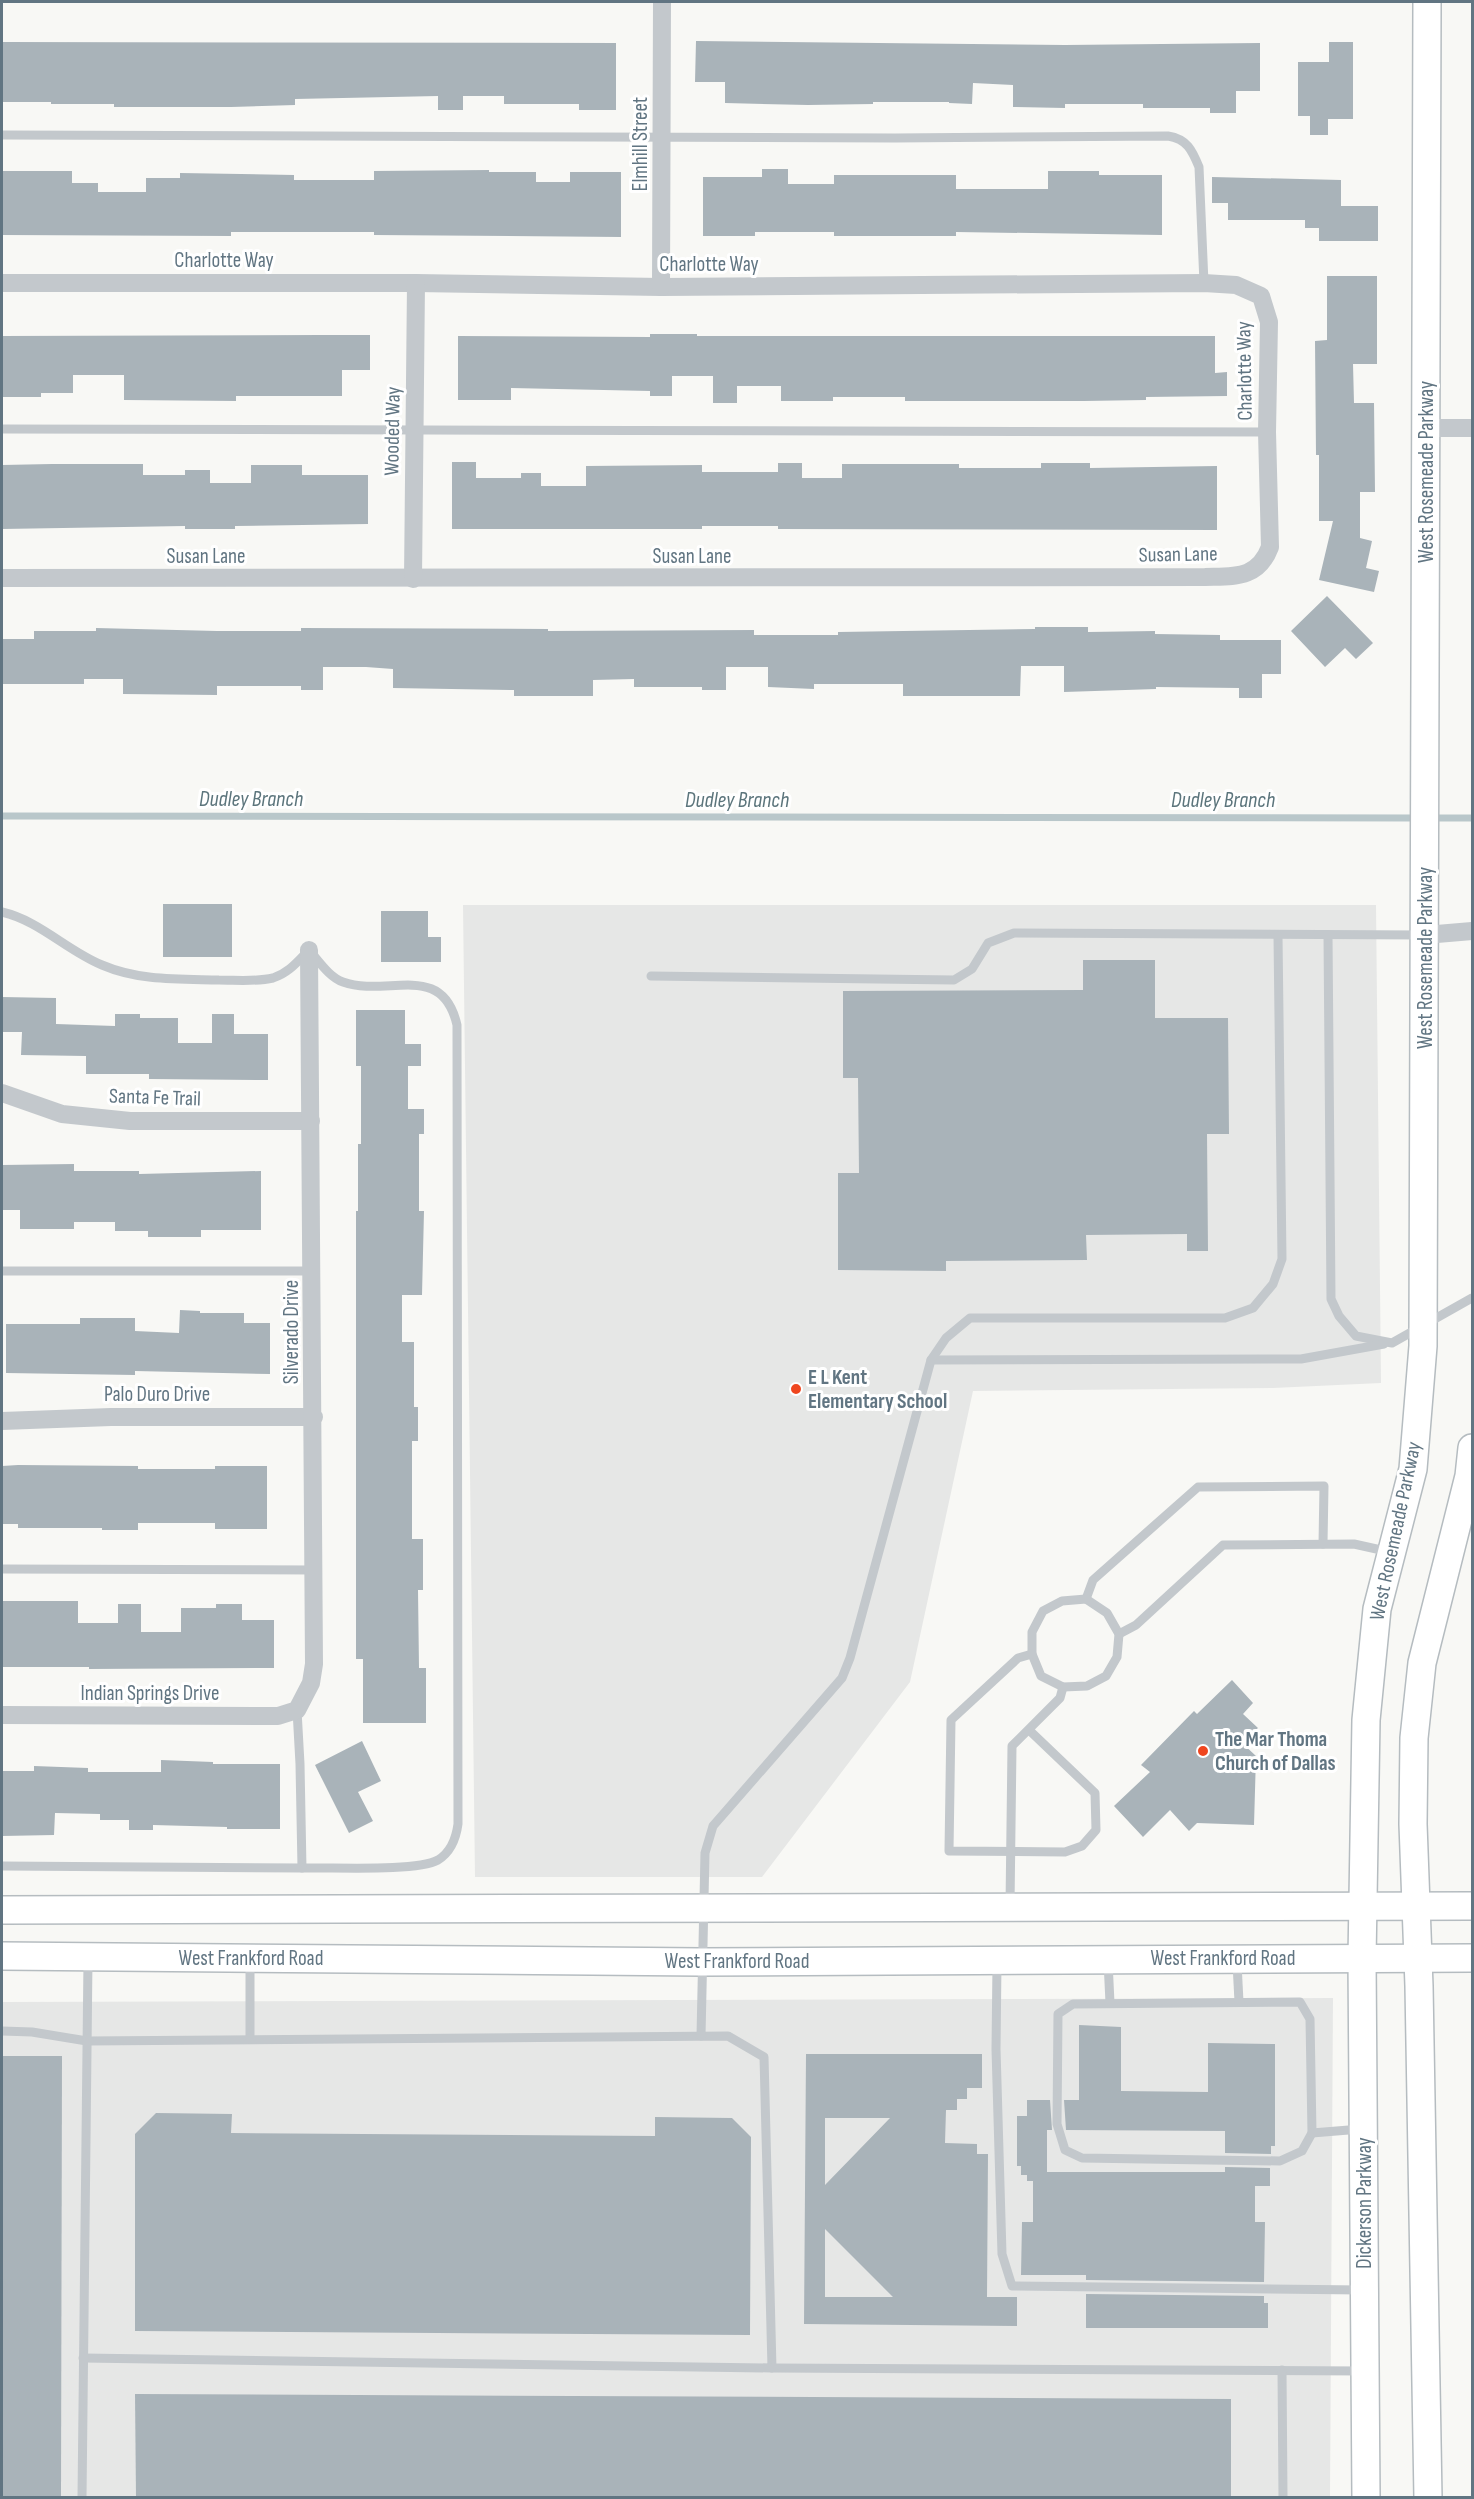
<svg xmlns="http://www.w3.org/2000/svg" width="1474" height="2499" font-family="'Sofia Sans Condensed',sans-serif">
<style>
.built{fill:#e6e7e6}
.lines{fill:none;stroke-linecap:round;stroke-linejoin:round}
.stream{stroke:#b9c7ca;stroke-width:7}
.building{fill:#a9b3b9;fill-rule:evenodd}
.secondary-casing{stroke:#b5bcc0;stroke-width:30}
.service{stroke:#c3c8cc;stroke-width:9}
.minor{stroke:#c3c8cc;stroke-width:18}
.secondary{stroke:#fff;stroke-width:27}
.poi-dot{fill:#ef461f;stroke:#fff;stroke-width:2}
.labels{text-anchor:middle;stroke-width:6;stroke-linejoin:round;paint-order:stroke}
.street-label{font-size:21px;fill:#617582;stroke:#fff}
.poi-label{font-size:21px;font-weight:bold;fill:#617582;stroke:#fff;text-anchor:start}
.water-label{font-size:22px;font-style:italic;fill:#5c757c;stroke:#fff}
</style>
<rect width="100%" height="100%" fill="#f8f8f5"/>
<g class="built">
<path d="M 463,905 L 1376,905 L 1381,1383 L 1273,1388 L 973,1391 L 910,1682 L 762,1877 L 475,1877 Z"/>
<path d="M 1333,1998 L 1330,2497 L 2,2497 L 2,2002 Z"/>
</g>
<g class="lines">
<g class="stream">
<path d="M 2,816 L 1419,818"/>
<path d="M 1430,818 L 1472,818"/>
</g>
</g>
<g class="building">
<path d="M 696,41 L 1065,45 L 1260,43 L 1260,91 L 1236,91 L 1236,113 L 1210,113 L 1210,108 L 1143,108 L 1143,104 L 1065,104 L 1065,108 L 1013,107 L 1013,85 L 973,83 L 972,104 L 949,103 L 949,102 L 873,102 L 873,104 L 808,105 L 725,103 L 725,82 L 695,82 Z"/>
<path d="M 2,42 L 616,43 L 616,110 L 579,110 L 579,104 L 504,104 L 504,96 L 463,96 L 463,110 L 438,110 L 438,96 L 295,99 L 295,105 L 231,107 L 114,107 L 114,104 L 51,104 L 51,102 L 2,102 Z"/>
<path d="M 1329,42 L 1353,42 L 1353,119 L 1328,119 L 1328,135 L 1310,135 L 1310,116 L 1298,116 L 1298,62 L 1329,62 Z"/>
<path d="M 762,169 L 788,169 L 788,184 L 834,184 L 834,175 L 956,175 L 956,189 L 1048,189 L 1048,171 L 1099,171 L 1099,175 L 1162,175 L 1162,235 L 956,232 L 956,236 L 834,236 L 834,232 L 755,232 L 755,236 L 703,236 L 703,177 L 762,177 Z"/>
<path d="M 489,170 L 489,172 L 536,172 L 536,182 L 570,182 L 570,172 L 621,172 L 621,237 L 374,235 L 374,232 L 231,232 L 231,236 L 2,235 L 2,171 L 72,171 L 72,183 L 98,183 L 98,192 L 146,192 L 146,178 L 180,178 L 180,173 L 294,175 L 294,180 L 374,180 L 374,171 Z"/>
<path d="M 1212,177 L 1341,180 L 1341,206 L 1378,206 L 1378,241 L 1319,241 L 1319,228 L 1305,228 L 1305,220 L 1228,220 L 1228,203 L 1212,203 Z"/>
<path d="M 1327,276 L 1377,276 L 1377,364 L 1353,364 L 1354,403 L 1374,403 L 1375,492 L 1360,492 L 1360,538 L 1372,541 L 1366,568 L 1379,571 L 1374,592 L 1319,580 L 1333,521 L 1319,521 L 1319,455 L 1316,455 L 1315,341 L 1327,340 Z"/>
<path d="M 650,334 L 697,334 L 697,336 L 1215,336 L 1215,373 L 1227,372 L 1227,396 L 1146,397 L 1146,400 L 1084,401 L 905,401 L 905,397 L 833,397 L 833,401 L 781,401 L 781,386 L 737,386 L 737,403 L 713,403 L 713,376 L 672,376 L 672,396 L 650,396 L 650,391 L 511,388 L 511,400 L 458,400 L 458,336 L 650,337 Z"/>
<path d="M 321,335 L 370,335 L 370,370 L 342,370 L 342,396 L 236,396 L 236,401 L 124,400 L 124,375 L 73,375 L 73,393 L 41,393 L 41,397 L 2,397 L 2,336 Z"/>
<path d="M 452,462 L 476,462 L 476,478 L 521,478 L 521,473 L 541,473 L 541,486 L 586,486 L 586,466 L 702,465 L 702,472 L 778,472 L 778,463 L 802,463 L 802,478 L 842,478 L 842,464 L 959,464 L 959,468 L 1041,468 L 1041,463 L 1090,463 L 1090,468 L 1217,466 L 1217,530 L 778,529 L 778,526 L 702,526 L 702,529 L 452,529 Z"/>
<path d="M 52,464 L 143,464 L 143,475 L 185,475 L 185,470 L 210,470 L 210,483 L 251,483 L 251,465 L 302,465 L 302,475 L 368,475 L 368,524 L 235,526 L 235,529 L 185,529 L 185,526 L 2,529 L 2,465 Z"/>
<path d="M 1327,596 L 1373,643 L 1356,659 L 1345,648 L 1325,667 L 1291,631 Z"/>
<path d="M 1035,627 L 1088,627 L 1088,632 L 1155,631 L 1155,634 L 1220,635 L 1220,640 L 1281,640 L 1281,674 L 1262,674 L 1262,698 L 1239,698 L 1239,688 L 1156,687 L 1156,689 L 1064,692 L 1064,666 L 1021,666 L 1020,696 L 903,696 L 903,684 L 814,684 L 814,689 L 768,687 L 768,667 L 726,667 L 726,690 L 702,690 L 702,687 L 634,687 L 634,679 L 593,680 L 593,696 L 514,696 L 514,690 L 393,688 L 393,669 L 366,667 L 323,667 L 323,690 L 301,690 L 301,686 L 217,686 L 217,695 L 123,694 L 123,679 L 84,679 L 84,684 L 2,684 L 2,639 L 34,639 L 34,631 L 96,631 L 96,628 L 217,631 L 301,631 L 301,628 L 548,629 L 548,631 L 754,630 L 754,635 L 838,635 L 838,632 L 1035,629 Z"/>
<rect x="163" y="904" width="69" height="53"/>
<path d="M 381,911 L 428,911 L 428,937 L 441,937 L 441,962 L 381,962 Z"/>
<path d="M 1083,960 L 1155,960 L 1155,1018 L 1228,1018 L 1229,1134 L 1207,1134 L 1208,1251 L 1187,1251 L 1187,1234 L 1086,1235 L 1087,1260 L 946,1261 L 946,1271 L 838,1270 L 838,1173 L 859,1173 L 858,1078 L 843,1078 L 843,991 L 1083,990 Z"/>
<path d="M 2,997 L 56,998 L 56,1024 L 115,1026 L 115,1014 L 140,1014 L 140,1018 L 178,1018 L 178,1043 L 212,1043 L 212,1014 L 234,1014 L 234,1034 L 268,1034 L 268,1080 L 149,1079 L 149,1074 L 86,1074 L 86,1056 L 21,1055 L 22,1032 L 2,1032 Z"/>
<path d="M 356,1010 L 405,1010 L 405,1044 L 421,1044 L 421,1066 L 408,1066 L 408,1109 L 424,1109 L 424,1134 L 419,1134 L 419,1211 L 424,1211 L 422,1295 L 402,1295 L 402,1342 L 414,1342 L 414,1407 L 418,1407 L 418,1441 L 412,1441 L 412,1539 L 423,1539 L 423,1590 L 418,1590 L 419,1668 L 426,1668 L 426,1723 L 363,1723 L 363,1659 L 356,1659 L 356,1211 L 358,1211 L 358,1144 L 361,1144 L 361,1066 L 356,1066 Z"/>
<path d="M 74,1164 L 74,1171 L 139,1171 L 139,1174 L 261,1171 L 261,1230 L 201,1230 L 201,1237 L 148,1237 L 148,1231 L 115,1231 L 115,1222 L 74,1222 L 74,1229 L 20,1229 L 20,1210 L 2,1210 L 2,1165 Z"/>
<path d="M 180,1310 L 200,1311 L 200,1313 L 244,1313 L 244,1323 L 270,1323 L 270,1374 L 135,1371 L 135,1375 L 6,1373 L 6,1324 L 80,1324 L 80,1318 L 135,1318 L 135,1331 L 179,1333 Z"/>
<path d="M 18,1465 L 138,1466 L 138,1469 L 215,1469 L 215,1466 L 267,1466 L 267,1529 L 215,1529 L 215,1523 L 138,1523 L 138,1530 L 102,1530 L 102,1528 L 18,1528 L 18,1524 L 2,1524 L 2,1466 Z"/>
<path d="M 2,1601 L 78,1601 L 78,1623 L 118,1623 L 118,1604 L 141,1604 L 141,1632 L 181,1632 L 181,1608 L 216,1608 L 216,1604 L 242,1604 L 242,1620 L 274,1620 L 274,1668 L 89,1669 L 89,1667 L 2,1667 Z"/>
<path d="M 1232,1680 L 1253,1703 L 1243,1714 L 1258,1728 L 1241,1742 L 1256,1756 L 1254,1825 L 1197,1823 L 1189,1831 L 1170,1810 L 1143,1837 L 1114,1806 L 1150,1772 L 1141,1765 L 1194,1711 L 1197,1714 Z"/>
<path d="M 362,1741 L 381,1781 L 358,1792 L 373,1821 L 349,1833 L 315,1765 Z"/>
<path d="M 161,1760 L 213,1762 L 213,1764 L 280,1764 L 280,1829 L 227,1829 L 227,1827 L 153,1825 L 153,1830 L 129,1830 L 129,1820 L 100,1820 L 100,1814 L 55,1813 L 54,1835 L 2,1836 L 2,1771 L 34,1771 L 34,1766 L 88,1768 L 88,1772 L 161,1772 Z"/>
<path d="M 1079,2025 L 1121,2027 L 1121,2091 L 1208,2092 L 1208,2043 L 1275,2044 L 1275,2146 L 1271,2146 L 1271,2154 L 1225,2153 L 1225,2131 L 1066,2130 L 1064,2100 L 1079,2100 Z"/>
<path d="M 806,2054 L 982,2054 L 982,2088 L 967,2088 L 967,2099 L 957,2099 L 957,2110 L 946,2110 L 945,2143 L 977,2144 L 977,2154 L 988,2154 L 987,2297 L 1017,2297 L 1017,2326 L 804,2324 ZM 825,2118 L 890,2118 L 825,2185 ZM 825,2229 L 893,2297 L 825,2297 Z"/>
<path d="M 2,2056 L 62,2056 L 61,2498 L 2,2498 Z"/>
<path d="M 1027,2100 L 1050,2100 L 1052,2130 L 1047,2130 L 1047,2172 L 1225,2172 L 1225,2167 L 1270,2168 L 1270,2186 L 1255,2186 L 1255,2222 L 1265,2222 L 1264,2282 L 1086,2280 L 1086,2275 L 1021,2275 L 1022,2222 L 1033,2222 L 1033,2181 L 1027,2181 L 1027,2175 L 1021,2175 L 1021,2166 L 1017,2166 L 1017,2116 L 1027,2116 Z"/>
<path d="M 156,2113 L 232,2114 L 231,2133 L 655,2136 L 655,2117 L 732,2118 L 751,2137 L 750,2335 L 135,2331 L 135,2134 Z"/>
<path d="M 1086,2294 L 1264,2296 L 1264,2303 L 1268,2303 L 1268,2328 L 1086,2328 Z"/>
<path d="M 135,2394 L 1231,2399 L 1231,2498 L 136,2498 Z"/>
</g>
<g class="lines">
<defs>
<g id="secondary">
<path d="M 2,1910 L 1472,1906"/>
<path d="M 2,1956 L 701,1962 L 1472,1958"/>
<path d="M 1366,2498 L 1362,1959 L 1366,1720 L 1377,1609 L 1413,1469 L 1423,1346 L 1427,2"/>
<path d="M 1428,2498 L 1419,1986 L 1413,1824 L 1414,1738 L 1422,1663 L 1469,1476 L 1472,1448"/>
</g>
</defs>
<use href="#secondary" class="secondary-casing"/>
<g class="service">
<path d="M 2,135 L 895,138 L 1168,136 C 1187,139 1192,150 1199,167 L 1204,283"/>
<path d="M 2,429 L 1267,432"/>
<path d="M 2,912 C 40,921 66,950 102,965 C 139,981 179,979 219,980 C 237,980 256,982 273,978 C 289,973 298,961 309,950 C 319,961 329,977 343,982 C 387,998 442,960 457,1025 L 458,1824 C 456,1839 451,1852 438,1860 C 416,1872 331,1867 302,1868 L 300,1764 L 297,1710"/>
<path d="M 1328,935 L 1331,1299 L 1339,1316 L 1356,1336 L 1392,1343 L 1472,1298"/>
<path d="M 651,976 L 954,980 L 972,969 L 988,943 L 1014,933 L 1423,935"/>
<path d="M 2,1271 L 313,1271"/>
<path d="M 931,1360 L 1301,1359 L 1384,1344"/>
<path d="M 2,1569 L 314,1570"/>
<path d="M 1086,1599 L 1093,1580 L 1198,1487 L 1324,1486 L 1323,1544"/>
<path d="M 1086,1599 L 1107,1613 L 1119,1634 L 1117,1657 L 1106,1676 L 1087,1686 L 1063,1687 L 1041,1676 L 1032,1654 L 1032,1632 L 1043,1611 L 1062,1601 Z"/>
<path d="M 1119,1634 L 1136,1625 L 1223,1545 L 1354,1544 L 1390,1552"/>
<path d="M 1029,1730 L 1095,1793 L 1096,1830 L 1082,1846 L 1065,1852 L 949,1851 L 951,1720 L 1018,1658 L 1032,1654"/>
<path d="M 2,1866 L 302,1868"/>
<path d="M 1010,1906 L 1012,1746 L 1060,1698 L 1063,1687"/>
<path d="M 1108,1961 L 1110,2003"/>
<path d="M 1237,1963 L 1239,2002"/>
<path d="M 997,1964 L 996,2049 L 1002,2254 L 1012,2286 L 1362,2290"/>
<path d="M 1300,2002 L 1310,2019 L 1312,2133 L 1302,2151 L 1280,2161 L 1082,2158 L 1065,2150 L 1057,2124 L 1058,2014 L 1073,2004 Z"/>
<path d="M 2,2031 L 32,2032 L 87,2041 L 728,2036 L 764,2057 L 772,2368 L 83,2358"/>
<path d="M 701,2036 L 705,1853 L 713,1826 L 842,1678 L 850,1658 L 931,1360 L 946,1338 L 970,1318 L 1225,1318 L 1253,1308 L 1273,1284 L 1282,1259 L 1278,936"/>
<path d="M 250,2039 L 250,1961"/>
<path d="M 1312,2133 L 1361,2129"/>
<path d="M 772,2368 L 1363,2371"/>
<path d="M 1282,2370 L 1283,2498"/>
<path d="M 82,2498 L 88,1960"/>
</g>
<g class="minor">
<path d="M 2,283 L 416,283 L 661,287 L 1204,283 L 1236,285 L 1261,296 L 1269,322 L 1267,432 L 1270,547 C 1258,579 1235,576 1205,577 L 2,578"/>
<path d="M 661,287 L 662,2"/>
<path d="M 1426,428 L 1472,428"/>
<path d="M 413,579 L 416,283"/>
<path d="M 1425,935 L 1472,931"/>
<path d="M 2,1093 L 62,1114 L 130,1121 L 311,1121"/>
<path d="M 2,1421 L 111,1417 L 314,1417"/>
<path d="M 2,1715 L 278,1716 L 297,1710 L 311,1683 L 314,1664 L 309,950"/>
</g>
<use href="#secondary" class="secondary"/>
</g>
<g class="poi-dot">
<circle cx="796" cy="1389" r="6"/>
<circle cx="1203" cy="1751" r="6"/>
</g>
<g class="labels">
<g class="street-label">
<text transform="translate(640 144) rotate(-90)" y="7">Elmhill Street</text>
<text x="224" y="267">Charlotte Way</text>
<text x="709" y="271">Charlotte Way</text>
<text transform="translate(1244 371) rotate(-91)" y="7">Charlotte Way</text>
<text transform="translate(392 431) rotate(-89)" y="7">Wooded Way</text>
<text transform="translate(1426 472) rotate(-90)" y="7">West Rosemeade Parkway</text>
<text transform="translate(1178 554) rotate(-1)" y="7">Susan Lane</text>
<text x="206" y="563">Susan Lane</text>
<text x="692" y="563">Susan Lane</text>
<text transform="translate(1425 958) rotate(-90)" y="7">West Rosemeade Parkway</text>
<text transform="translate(155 1097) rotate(2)" y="7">Santa Fe Trail</text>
<text transform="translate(291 1332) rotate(-90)" y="7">Silverado Drive</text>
<text x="157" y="1401">Palo Duro Drive</text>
<text transform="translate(1395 1531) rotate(-78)" y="7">West Rosemeade Parkway</text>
<text x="150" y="1700">Indian Springs Drive</text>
<text x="251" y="1965">West Frankford Road</text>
<text x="1223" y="1965">West Frankford Road</text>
<text x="737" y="1968">West Frankford Road</text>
<text transform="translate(1364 2203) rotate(-90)" y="7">Dickerson Parkway</text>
</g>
<g class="poi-label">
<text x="808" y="1384">E L Kent<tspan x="808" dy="24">Elementary School</tspan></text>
<text x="1215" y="1746">The Mar Thoma<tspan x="1215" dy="24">Church of Dallas</tspan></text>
</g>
<g class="water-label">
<text x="251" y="806">Dudley Branch</text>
<text x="737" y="807">Dudley Branch</text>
<text x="1223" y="807">Dudley Branch</text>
</g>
</g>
<rect width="1474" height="2499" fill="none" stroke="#617582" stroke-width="6"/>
</svg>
